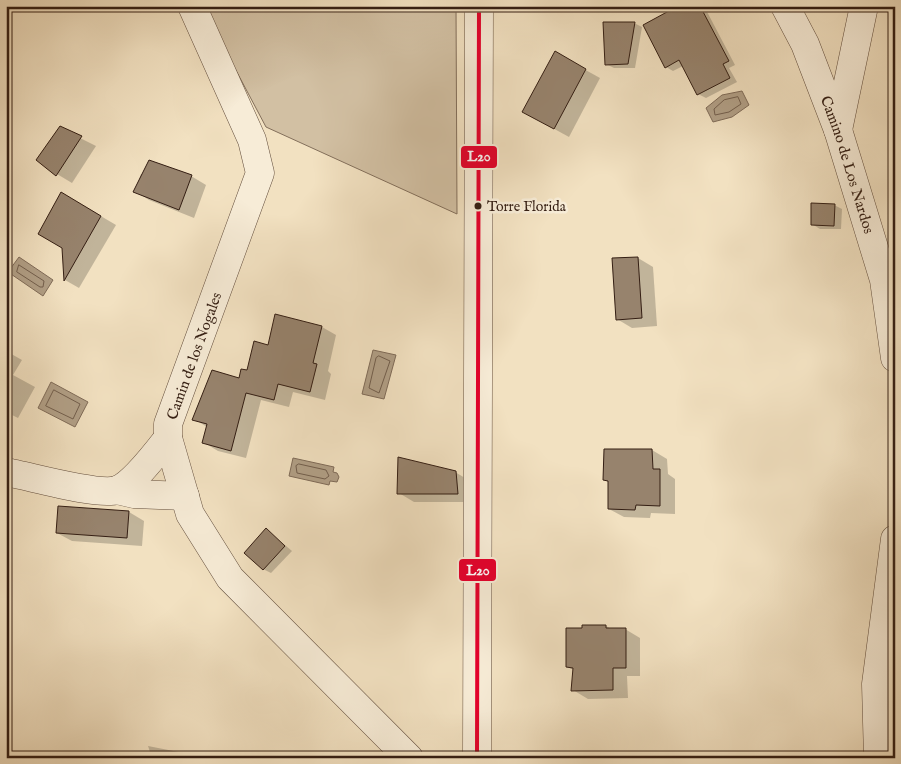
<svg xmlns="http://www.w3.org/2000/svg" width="901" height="764" font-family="'IM FELL English',serif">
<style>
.green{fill:#d2c0a3;stroke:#836f5b}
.water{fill:#b19f86;stroke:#7f6b58}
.shadow{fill:#0003}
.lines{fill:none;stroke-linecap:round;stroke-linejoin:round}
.shore{stroke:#725e4c;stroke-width:1}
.building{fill:#97836d;stroke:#341e13}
.minor-casing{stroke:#644f3e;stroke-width:29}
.minor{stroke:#f7ecd7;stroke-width:28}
.bus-1-casing{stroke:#f7ecd7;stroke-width:8}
.bus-1{stroke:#e4002b;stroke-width:4}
.bus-dot{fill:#341e13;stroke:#f7ecd7;stroke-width:2}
.labels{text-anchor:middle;stroke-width:5;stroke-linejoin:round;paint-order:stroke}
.bus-label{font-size:14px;fill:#341e13;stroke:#f7ecd7;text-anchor:start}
.street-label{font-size:15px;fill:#341e13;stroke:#f7ecd7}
.line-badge{stroke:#f7ecd7;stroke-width:2}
.badge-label{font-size:14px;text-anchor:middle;font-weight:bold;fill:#fff}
</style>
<rect width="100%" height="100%" fill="#f2e1c1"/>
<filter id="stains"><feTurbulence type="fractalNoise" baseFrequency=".004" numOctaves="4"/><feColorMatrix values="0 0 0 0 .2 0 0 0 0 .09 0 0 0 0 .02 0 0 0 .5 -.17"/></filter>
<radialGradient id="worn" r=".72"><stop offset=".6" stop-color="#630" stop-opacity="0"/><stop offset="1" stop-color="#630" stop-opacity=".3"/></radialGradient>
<path class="green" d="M 204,6 L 456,6 L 457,214 L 266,127 L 204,10 Z"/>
<g class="water">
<path d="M 742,91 L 749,105 L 732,117 L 713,122 L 706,108 L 722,95 Z"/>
<path d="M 19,257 L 53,280 L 43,296 L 8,272 Z"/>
<path d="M 373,350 L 396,355 L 384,399 L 362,394 Z"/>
<path d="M 51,382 L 88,402 L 75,427 L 38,408 Z"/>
<path d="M 293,458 L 334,467 L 333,472 L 337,473 L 339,477 L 337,482 L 330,481 L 329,485 L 289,476 Z"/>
</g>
<g class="shadow">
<path d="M 681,6 L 704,6 L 735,65 L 729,68 L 737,82 L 706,98 L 698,94 L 683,66 L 673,71 L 666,67 Z"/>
<path d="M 634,23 L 642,27 L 635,68 L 614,68 L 606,64 Z"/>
<path d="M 555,53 L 600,78 L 569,137 L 538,120 Z"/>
<path d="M 60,128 L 96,146 L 72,183 L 57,174 Z"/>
<path d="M 141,174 L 191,176 L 206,185 L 194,218 L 149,200 L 135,191 Z"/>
<path d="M 77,202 L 116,225 L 79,288 L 65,280 L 63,248 Z"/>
<path d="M 834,205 L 842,209 L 841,229 L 820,229 L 812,224 Z"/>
<path d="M 638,258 L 653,267 L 657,326 L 632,328 L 617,319 Z"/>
<path d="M 322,327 L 336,335 L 328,371 L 331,374 L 325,400 L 293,392 L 289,407 L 261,400 L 246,458 L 218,451 L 203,442 L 207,427 L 194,419 L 240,380 L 269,346 Z"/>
<path d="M 6,351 L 22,360 L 13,375 L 35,387 L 18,418 L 6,412 Z"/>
<path d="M 652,450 L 667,459 L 668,474 L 675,479 L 675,514 L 651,513 L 650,518 L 624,517 L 609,509 L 609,482 L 604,480 Z"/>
<path d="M 455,472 L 470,481 L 472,502 L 414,502 L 399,493 Z"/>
<path d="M 129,512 L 144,521 L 142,546 L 72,541 L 57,533 Z"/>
<path d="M 267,530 L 292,551 L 271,573 L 263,569 Z"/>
<path d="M 606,626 L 611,629 L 625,629 L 640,638 L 640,676 L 627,676 L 628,698 L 588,699 L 573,690 L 574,670 L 567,667 L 567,629 Z"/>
<path d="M 148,746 L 209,758 L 152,758 Z"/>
</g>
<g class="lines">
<g class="shore">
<path d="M 738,97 L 741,104 L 729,112 L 715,115 L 714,109 L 724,100 Z"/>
<path d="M 19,265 L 44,281 L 43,287 L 40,287 L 17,272 Z"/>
<path d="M 379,356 L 390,361 L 379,393 L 369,388 L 376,358 Z"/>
<path d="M 54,390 L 80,404 L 73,419 L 46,406 Z"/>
<path d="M 299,464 L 326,470 L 329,476 L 325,479 L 297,473 L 296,466 Z"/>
</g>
</g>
<g class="building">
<path d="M 678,6 L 700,6 L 729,61 L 723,64 L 730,78 L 697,95 L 679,60 L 665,68 L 643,25 Z"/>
<path d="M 603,22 L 635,22 L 628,64 L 605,65 Z"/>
<path d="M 555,51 L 586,69 L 554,129 L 522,112 Z"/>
<path d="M 60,126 L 82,136 L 56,176 L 36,160 Z"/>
<path d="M 149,160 L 192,175 L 179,210 L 133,192 Z"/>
<path d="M 61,192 L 101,216 L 64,281 L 62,248 L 38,234 Z"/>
<path d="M 811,203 L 835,204 L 834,226 L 811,225 Z"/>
<path d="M 638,257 L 642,318 L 616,320 L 612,258 Z"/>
<path d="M 275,314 L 322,326 L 313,363 L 317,364 L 310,392 L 278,384 L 274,400 L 246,393 L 231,451 L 202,443 L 207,424 L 192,420 L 212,370 L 239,378 L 241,369 L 247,370 L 254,341 L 268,345 Z"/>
<path d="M 604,449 L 652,449 L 653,469 L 660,469 L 660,506 L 636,505 L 635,510 L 608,509 L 608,481 L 603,480 Z"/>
<path d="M 398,457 L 456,471 L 458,494 L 397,494 Z"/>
<path d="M 58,506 L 129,511 L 127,538 L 56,533 Z"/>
<path d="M 266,528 L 285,546 L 263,570 L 244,553 Z"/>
<path d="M 582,625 L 606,625 L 606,628 L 626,628 L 626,668 L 613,668 L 613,690 L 571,691 L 573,668 L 566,667 L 566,628 L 582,628 Z"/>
</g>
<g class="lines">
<defs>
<g id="minor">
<path d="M 192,6 L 252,140 L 260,173 L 168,424 L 168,438 L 190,514 L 230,578 L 409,758"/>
<path id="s1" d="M 785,6 L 805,44 L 838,130 L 884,280 L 895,358"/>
<path d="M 838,130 L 864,6"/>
<path d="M 6,472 C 29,476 97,496 117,490 C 133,484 157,452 168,438"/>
<path d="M 117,490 L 134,494 L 185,496"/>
<path d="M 477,758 L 479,6"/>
<path d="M 878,758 L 876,684 L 895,539"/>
</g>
</defs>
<use href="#minor" class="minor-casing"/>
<use href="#minor" class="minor"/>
<defs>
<path id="bus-1" d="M 477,758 L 479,6"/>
</defs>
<use href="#bus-1" class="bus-1-casing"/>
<use href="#bus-1" class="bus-1"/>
</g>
<circle class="bus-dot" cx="478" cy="206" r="4.5"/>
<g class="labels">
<g class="bus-label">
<text x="487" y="211">Torre Florida</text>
</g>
<g class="street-label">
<text dy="5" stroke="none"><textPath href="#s1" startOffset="171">Camino de Los Nardos</textPath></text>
<text transform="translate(194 356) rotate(-70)" y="5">Camin de los Nogales</text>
</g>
</g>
<g class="line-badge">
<rect x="460" y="145" width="38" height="24" rx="5" fill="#e4002b"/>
<rect x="458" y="558" width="39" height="24" rx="5" fill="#e4002b"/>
</g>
<g class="badge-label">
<text x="479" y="161">L20</text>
<text x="478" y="575">L20</text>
</g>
<rect width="901" height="764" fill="none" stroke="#f2e1c1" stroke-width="25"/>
<rect x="8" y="8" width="886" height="749" fill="none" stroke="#341e13" stroke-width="2.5"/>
<rect x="12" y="12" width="876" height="739" fill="none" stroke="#341e13"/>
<rect width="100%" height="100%" filter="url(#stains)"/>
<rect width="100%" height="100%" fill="url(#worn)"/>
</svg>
